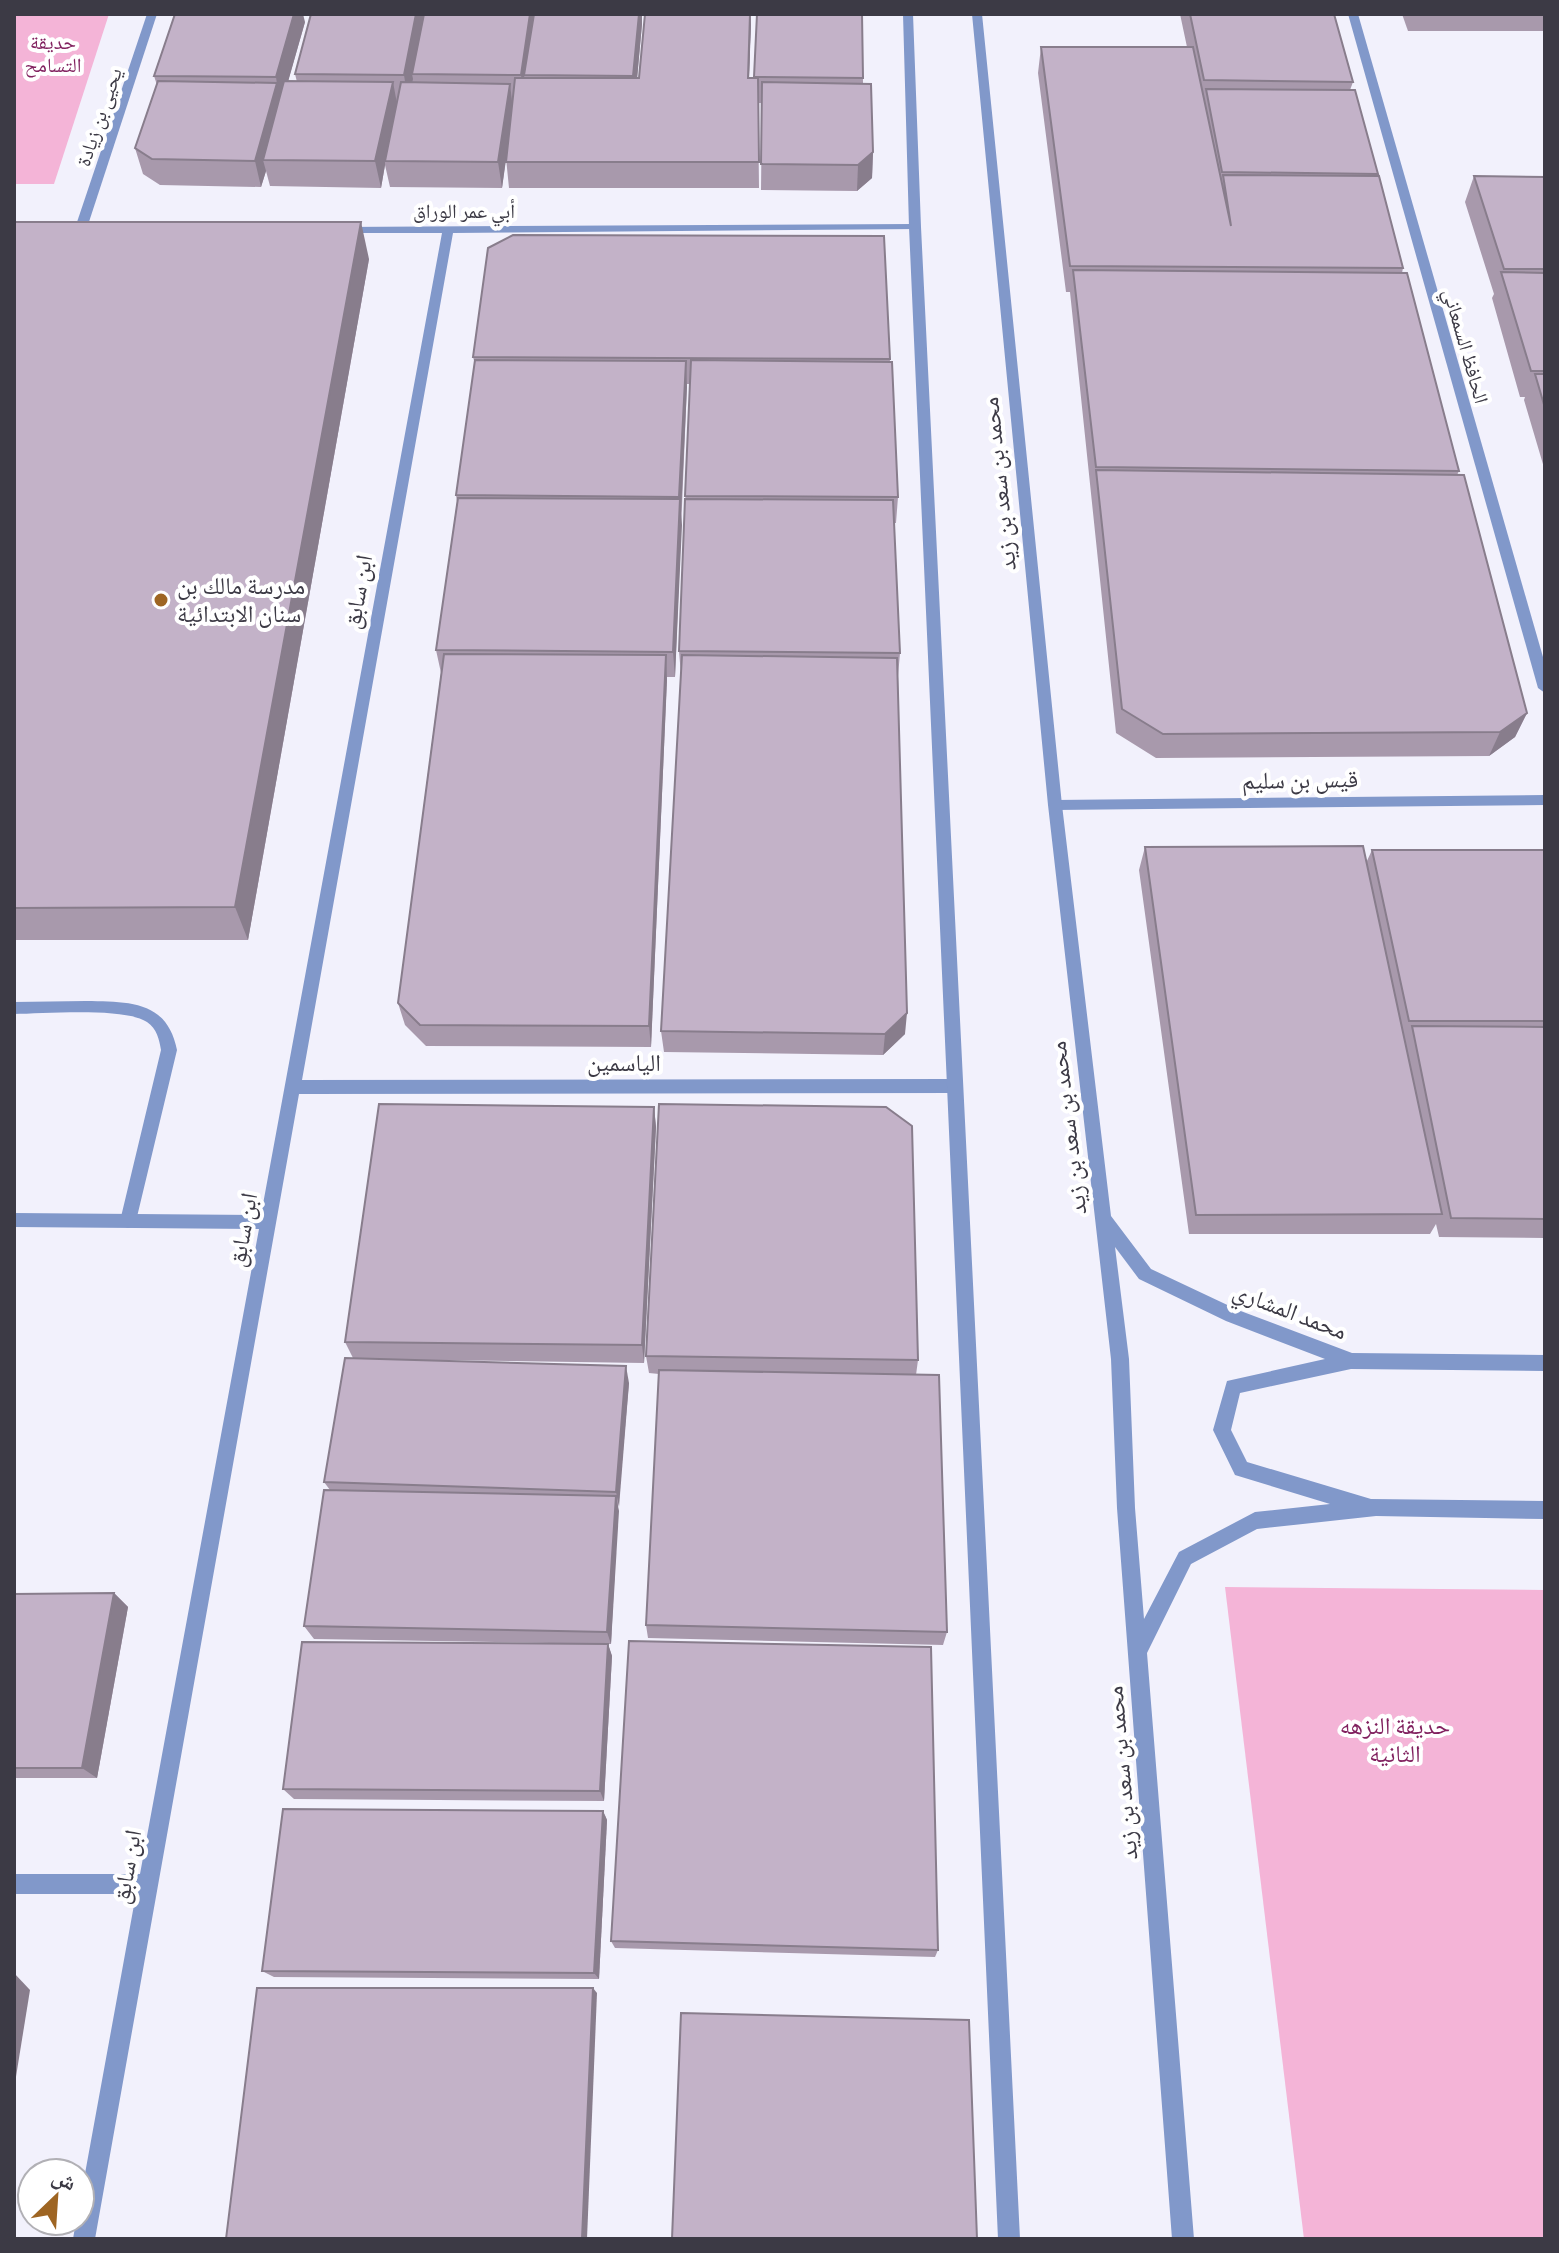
<svg xmlns="http://www.w3.org/2000/svg" width="1559" height="2253" font-family="Manrope,'Noto Naskh Arabic',sans-serif">
<style>
.green{fill:#f4b4d7}
.lines{fill:none;stroke-linecap:round;stroke-linejoin:round}
.service{fill:#8198ca;fill-rule:evenodd}
.minor{fill:#8198ca;fill-rule:evenodd}
.tertiary{fill:#8198ca;fill-rule:evenodd}
.wall{fill:#a899ac}
.shaded-wall{fill:#887d8c}
.building{fill:#c3b2c8;stroke:#887d8c;stroke-width:2}
.poi-dot{fill:#9e6523;stroke:#fff;stroke-width:3}
.labels{text-anchor:middle;stroke-width:8;stroke-linejoin:round;paint-order:stroke}
.far-park-label{font-size:20px;fill:#81215f;stroke:#fff}
.far-street-label{font-size:20px;fill:#3c3a45;stroke:#fff}
.street-label{font-size:24px;fill:#3c3a45;stroke:#fff}
.poi-label{font-size:24px;fill:#3c3a45;stroke:#fff;text-anchor:start}
.park-label{font-size:24px;fill:#81215f;stroke:#fff}
</style>
<rect width="100%" height="100%" fill="#f2f1fc"/>
<g class="green">
<path d="M 14,14 L 109,14 L 54,184 L 14,184 Z"/>
<path d="M 1225,1587 L 1545,1590 L 1545,2239 L 1304,2239 Z"/>
</g>
<g class="lines">
<path class="service" d="M 86,1001 C 129,1002 167,1000 177,1050 L 136,1221 L 134,1226 L 128,1228 L 122,1226 L 120,1221 L 161,1050 C 159,1039 157,1029 147,1022 C 124,1007 43,1014 14,1014 L 14,1002 Z"/>
<g class="minor">
<path d="M 147,14 L 157,14 L 86,231 L 76,233 L 74,231 Z"/>
<path d="M 1348,14 L 1358,14 L 1545,664 L 1545,693 L 1538,688 Z"/>
<path d="M 915,224 L 921,227 L 919,229 L 453,233 L 302,1080 L 955,1079 L 961,1081 L 963,1086 L 961,1091 L 955,1093 L 299,1094 L 95,2239 L 73,2239 L 76,2221 L 80,2221 L 80,2201 L 136,1894 L 14,1894 L 14,1874 L 140,1874 L 259,1229 L 14,1227 L 14,1213 L 261,1215 L 442,233 L 340,233 L 334,230 L 340,227 Z"/>
<path d="M 1545,795 L 1545,805 L 1055,810 L 1048,805 L 1055,800 Z"/>
</g>
<g class="tertiary">
<path d="M 903,14 L 913,14 L 921,227 L 1020,2239 L 998,2239 L 909,227 Z"/>
<path d="M 972,14 L 982,14 L 1062,805 L 1111,1216 L 1151,1269 L 1238,1310 L 1352,1353 L 1545,1355 L 1545,1371 L 1351,1369 L 1240,1393 L 1231,1430 L 1247,1462 L 1371,1499 L 1545,1501 L 1545,1519 L 1376,1516 L 1257,1529 L 1191,1564 L 1147,1653 L 1194,2239 L 1172,2239 L 1117,1508 L 1111,1359 L 1048,805 ZM 1115,1247 L 1139,1279 L 1226,1321 L 1325,1359 L 1227,1381 L 1213,1430 L 1235,1475 L 1330,1504 L 1255,1512 L 1179,1552 L 1144,1619 L 1135,1508 L 1129,1359 Z"/>
</g>
</g>
<g class="wall">
<path d="M 311,14 L 423,14 L 423,17 L 424,14 L 642,14 L 642,24 L 637,78 L 639,78 L 645,14 L 751,14 L 749,78 L 754,78 L 862,14 L 863,84 L 873,152 L 872,178 L 857,191 L 761,190 L 762,103 L 758,103 L 759,188 L 509,188 L 506,158 L 502,188 L 390,187 L 385,165 L 381,188 L 270,186 L 266,171 L 261,187 L 160,185 L 143,174 L 135,148 L 157,85 L 154,76 L 305,22 L 288,81 L 297,82 L 295,74 Z"/>
<path d="M 1180,14 L 1334,14 L 1353,82 L 1350,90 L 1378,174 L 1377,176 L 1403,268 L 1402,273 L 1459,471 L 1457,475 L 1527,713 L 1515,737 L 1489,756 L 1156,758 L 1116,733 L 1070,292 L 1066,292 L 1038,73 L 1041,47 L 1187,47 Z"/>
<path d="M 1402,14 L 1545,14 L 1545,31 L 1408,31 Z"/>
<path d="M 1474,176 L 1545,177 L 1545,471 L 1524,400 L 1525,397 L 1520,397 L 1492,298 L 1494,294 L 1465,202 Z"/>
<path d="M 14,222 L 369,259 L 248,940 L 14,940 Z"/>
<path d="M 884,236 L 890,362 L 898,497 L 896,523 L 894,523 L 900,653 L 898,676 L 905,1034 L 883,1055 L 664,1052 L 661,1031 L 681,675 L 679,651 L 690,384 L 687,384 L 675,677 L 667,677 L 651,1047 L 426,1046 L 405,1025 L 398,1003 L 441,673 L 436,650 L 457,502 L 456,495 L 475,364 L 473,357 Z"/>
<path d="M 1145,847 L 1366,863 L 1372,850 L 1545,850 L 1545,1238 L 1439,1237 L 1436,1224 L 1430,1234 L 1189,1234 L 1139,870 Z"/>
<path d="M 654,1107 L 656,1127 L 644,1363 L 434,1360 L 629,1383 L 618,1507 L 611,1644 L 608,1644 L 612,1656 L 604,1801 L 294,1799 L 283,1789 L 550,1643 L 314,1639 L 304,1626 L 330,1490 L 324,1482 L 353,1358 L 345,1342 Z"/>
<path d="M 646,1356 L 918,1360 L 916,1375 L 947,1632 L 943,1645 L 648,1638 L 646,1625 L 659,1374 L 649,1373 Z"/>
<path d="M 114,1593 L 128,1607 L 97,1778 L 14,1778 L 14,1594 Z"/>
<path d="M 603,1811 L 607,1820 L 599,1979 L 274,1977 L 262,1971 Z"/>
<path d="M 611,1941 L 938,1950 L 935,1957 L 615,1948 Z"/>
</g>
<g class="shaded-wall">
<path d="M 294,14 L 303,14 L 305,22 L 282,103 L 263,160 L 266,171 L 261,187 L 255,161 L 277,84 L 276,77 Z"/>
<path d="M 416,14 L 423,14 L 424,23 L 412,74 L 413,79 L 408,101 L 404,75 Z"/>
<path d="M 530,14 L 534,14 L 524,75 L 526,88 L 524,102 L 521,75 Z"/>
<path d="M 639,14 L 642,14 L 642,24 L 635,102 L 633,76 Z"/>
<path d="M 750,14 L 751,25 L 748,104 L 748,78 Z"/>
<path d="M 393,82 L 398,109 L 385,161 L 385,165 L 381,188 L 375,161 Z"/>
<path d="M 510,84 L 513,110 L 502,188 L 498,162 Z"/>
<path d="M 873,152 L 872,178 L 857,191 L 858,165 Z"/>
<path d="M 361,222 L 369,259 L 248,940 L 235,907 Z"/>
<path d="M 686,361 L 687,387 L 681,513 L 682,525 L 675,677 L 673,652 L 680,509 L 679,497 Z"/>
<path d="M 666,655 L 667,680 L 651,1047 L 649,1026 Z"/>
<path d="M 1527,713 L 1515,737 L 1489,756 L 1500,732 Z"/>
<path d="M 907,1013 L 905,1034 L 883,1055 L 885,1034 Z"/>
<path d="M 654,1107 L 656,1127 L 644,1363 L 642,1345 Z"/>
<path d="M 626,1366 L 629,1383 L 619,1507 L 616,1492 Z"/>
<path d="M 616,1496 L 619,1511 L 611,1644 L 607,1632 Z"/>
<path d="M 114,1593 L 128,1607 L 97,1778 L 82,1768 Z"/>
<path d="M 608,1644 L 612,1656 L 604,1801 L 600,1791 Z"/>
<path d="M 603,1811 L 607,1820 L 599,1979 L 594,1973 Z"/>
<path d="M 14,1973 L 30,1990 L 14,2089 Z"/>
<path d="M 593,1988 L 597,1993 L 587,2239 L 582,2239 Z"/>
</g>
<g class="building">
<path d="M 175,14 L 294,14 L 276,77 L 154,76 Z"/>
<path d="M 311,14 L 416,14 L 404,75 L 295,74 Z"/>
<path d="M 424,14 L 530,14 L 521,75 L 412,74 Z"/>
<path d="M 534,14 L 639,14 L 633,76 L 524,75 Z"/>
<path d="M 645,14 L 750,14 L 748,78 L 758,78 L 759,162 L 506,162 L 515,78 L 639,78 Z"/>
<path d="M 757,14 L 862,14 L 863,78 L 754,77 Z"/>
<path d="M 1190,14 L 1334,14 L 1353,82 L 1204,80 Z"/>
<path d="M 1041,47 L 1193,47 L 1231,226 L 1223,175 L 1379,176 L 1403,268 L 1070,266 Z"/>
<path d="M 158,81 L 277,83 L 255,161 L 152,159 L 135,148 Z"/>
<path d="M 284,81 L 393,82 L 375,161 L 263,160 Z"/>
<path d="M 401,82 L 510,84 L 498,162 L 385,161 Z"/>
<path d="M 762,82 L 871,84 L 873,152 L 858,165 L 761,164 Z"/>
<path d="M 1206,89 L 1355,90 L 1378,174 L 1222,172 Z"/>
<path d="M 1474,176 L 1545,177 L 1545,269 L 1504,269 Z"/>
<path d="M 14,222 L 361,222 L 235,907 L 14,908 Z"/>
<path d="M 513,235 L 884,236 L 890,359 L 473,357 L 488,248 Z"/>
<path d="M 1073,270 L 1407,273 L 1459,471 L 1096,467 Z"/>
<path d="M 1501,272 L 1545,273 L 1545,371 L 1531,371 Z"/>
<path d="M 475,360 L 686,361 L 679,497 L 456,495 Z"/>
<path d="M 691,360 L 892,362 L 898,497 L 685,496 Z"/>
<path d="M 1535,374 L 1545,374 L 1545,408 Z"/>
<path d="M 1096,470 L 1464,475 L 1527,713 L 1500,732 L 1163,734 L 1122,709 Z"/>
<path d="M 458,498 L 680,499 L 673,652 L 436,650 Z"/>
<path d="M 685,499 L 893,500 L 900,653 L 679,651 Z"/>
<path d="M 444,654 L 666,655 L 649,1026 L 420,1025 L 398,1003 Z"/>
<path d="M 682,655 L 897,658 L 907,1013 L 885,1034 L 661,1031 Z"/>
<path d="M 1363,846 L 1442,1214 L 1196,1215 L 1145,847 Z"/>
<path d="M 1372,850 L 1545,850 L 1545,1021 L 1409,1021 Z"/>
<path d="M 1412,1026 L 1545,1027 L 1545,1219 L 1451,1218 Z"/>
<path d="M 379,1104 L 654,1107 L 642,1345 L 345,1342 Z"/>
<path d="M 659,1104 L 886,1107 L 912,1126 L 918,1360 L 646,1356 Z"/>
<path d="M 345,1358 L 626,1366 L 616,1492 L 324,1482 Z"/>
<path d="M 659,1370 L 939,1375 L 947,1632 L 646,1625 Z"/>
<path d="M 324,1490 L 616,1496 L 607,1632 L 304,1626 Z"/>
<path d="M 114,1593 L 82,1768 L 14,1768 L 14,1594 Z"/>
<path d="M 629,1641 L 931,1647 L 938,1950 L 611,1941 Z"/>
<path d="M 302,1642 L 608,1644 L 600,1791 L 283,1789 Z"/>
<path d="M 283,1809 L 603,1811 L 594,1973 L 262,1971 Z"/>
<path d="M 257,1988 L 593,1988 L 582,2239 L 226,2239 Z"/>
<path d="M 681,2013 L 969,2020 L 977,2239 L 672,2239 Z"/>
</g>
<circle class="poi-dot" cx="161" cy="600" r="8"/>
<g class="labels">
<g class="far-park-label">
<text x="53" y="49">حديقة<tspan x="53" dy="23">التسامح</tspan></text>
</g>
<g class="far-street-label">
<text transform="translate(99 117) rotate(-71)" y="7">يحيى بن زيادة</text>
<text x="464" y="218">أبي عمر الوراق</text>
<text transform="translate(1466 346) rotate(74)" y="7">الحافظ السمعاني</text>
</g>
<g class="street-label">
<text transform="translate(999 484) rotate(-96)" y="8">محمد بن سعد بن زيد</text>
<text transform="translate(358 592) rotate(-80)" y="8">ابن سابق</text>
<text transform="translate(1300 780) rotate(-1)" y="8">قيس بن سليم</text>
<text x="624" y="1071">الياسمين</text>
<text transform="translate(1068 1128) rotate(-97)" y="8">محمد بن سعد بن زيد</text>
<text transform="translate(243 1230) rotate(-80)" y="8">ابن سابق</text>
<text transform="translate(1290 1311) rotate(21)" y="8">محمد المشاري</text>
<text transform="translate(1122 1773) rotate(-95)" y="8">محمد بن سعد بن زيد</text>
<text transform="translate(127 1867) rotate(-80)" y="8">ابن سابق</text>
</g>
<g class="poi-label">
<text x="177" y="594">مدرسة مالك بن<tspan x="177" dy="28">سنان الابتدائية</tspan></text>
</g>
<g class="park-label">
<text x="1395" y="1734">حديقة النزهه<tspan x="1395" dy="28">الثانية</tspan></text>
</g>
</g>
<rect width="1559" height="2253" fill="none" stroke="#3c3a45" stroke-width="32"/>
<g transform="translate(56 2197) rotate(25)"><circle r="38" fill="#ffffff" stroke="#b1b0b5" stroke-width="2"/>
<path d="M0-6L14 30L0 20L-14 30Z" fill="#9e6523"/>
<text y="-12" font-size="22" font-weight="bold" text-anchor="middle" fill="#3c3a45">ش</text>
</g>
</svg>
